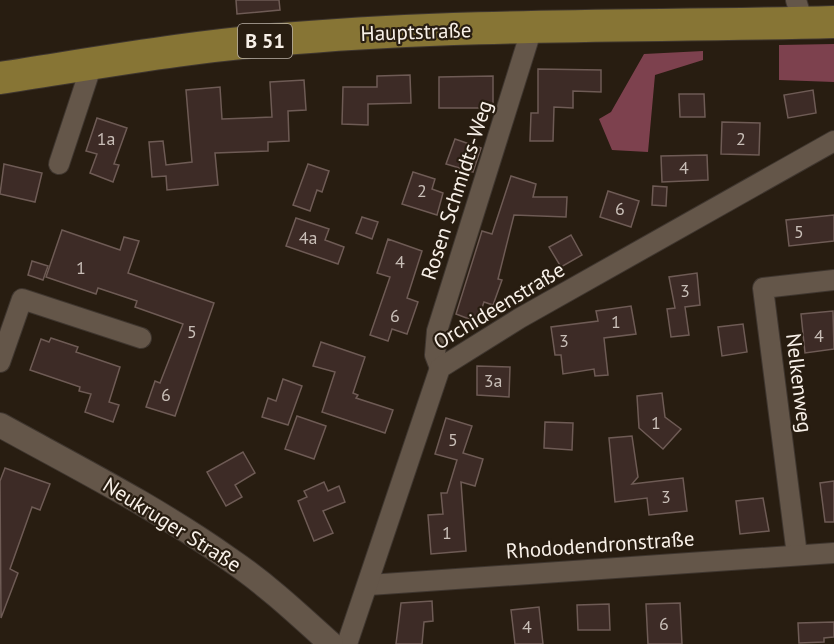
<svg xmlns="http://www.w3.org/2000/svg" width="834" height="644" font-family="'PT Sans',sans-serif">
<style>
.forest{fill:#7d414e}
.building{fill:#3d2b26;stroke:#6e5b55;stroke-width:1.5}
.lines{fill:none;stroke-linecap:round;stroke-linejoin:round}
.minor-casing{stroke:#3f362f;stroke-width:22}
.tertiary-casing{stroke:#3f362f;stroke-width:26}
.primary-casing{stroke:#3f362f;stroke-width:34}
.minor{stroke:#645649;stroke-width:20}
.tertiary{stroke:#645649;stroke-width:24}
.primary{stroke:#877535;stroke-width:32}
.labels{text-anchor:middle;stroke-width:4.5;stroke-linejoin:round;paint-order:stroke}
.number-label{font-size:18px;fill:#c9bfb8}
.shield{fill:#281d11;stroke:#bab1a8;stroke-width:1.5}
.shield-label{font-size:20px;font-weight:bold;fill:#f8f0e8}
.street-label{font-size:21px;fill:#f8f0e8;stroke:#281d11}
</style>
<rect width="100%" height="100%" fill="#281d11"/>
<g class="forest">
<path d="M 834,44 L 834,82 L 779,80 L 779,45 Z"/>
<path d="M 703,51 L 703,60 L 655,75 L 648,152 L 612,150 L 599,119 L 611,112 L 644,54 Z"/>
</g>
<g class="building">
<path d="M 236,0 L 279,0 L 280,10 L 237,14 Z"/>
<path d="M 538,69 L 601,70 L 601,92 L 573,91 L 573,108 L 554,107 L 553,141 L 530,141 L 531,113 L 538,113 Z"/>
<path d="M 410,75 L 411,103 L 368,104 L 368,125 L 342,124 L 343,87 L 377,87 L 377,76 Z"/>
<path d="M 493,76 L 493,108 L 439,108 L 439,77 Z"/>
<path d="M 304,80 L 306,110 L 288,111 L 289,141 L 268,142 L 268,151 L 215,153 L 218,185 L 167,190 L 166,176 L 152,177 L 149,142 L 163,141 L 166,165 L 192,162 L 186,90 L 220,87 L 222,119 L 272,117 L 270,82 Z"/>
<path d="M 813,90 L 816,113 L 788,118 L 784,95 Z"/>
<path d="M 679,94 L 704,94 L 705,117 L 680,117 Z"/>
<path d="M 97,118 L 127,128 L 114,164 L 119,165 L 113,182 L 90,173 L 97,154 L 86,151 Z"/>
<path d="M 722,122 L 760,123 L 759,155 L 721,154 Z"/>
<path d="M 455,139 L 481,148 L 473,172 L 446,164 Z"/>
<path d="M 707,155 L 708,180 L 662,182 L 661,156 Z"/>
<path d="M 4,164 L 42,173 L 35,202 L 0,194 Z"/>
<path d="M 308,164 L 329,171 L 322,192 L 317,190 L 310,211 L 293,205 Z"/>
<path d="M 413,172 L 435,179 L 432,189 L 443,193 L 437,215 L 402,204 Z"/>
<path d="M 511,176 L 536,184 L 533,197 L 567,197 L 566,217 L 514,215 L 498,279 L 502,280 L 493,305 L 484,302 L 477,322 L 456,314 L 482,231 L 492,234 Z"/>
<path d="M 653,186 L 667,187 L 666,206 L 652,205 Z"/>
<path d="M 608,191 L 639,201 L 631,227 L 600,217 Z"/>
<path d="M 834,215 L 834,241 L 789,246 L 786,220 Z"/>
<path d="M 362,217 L 378,222 L 372,239 L 356,233 Z"/>
<path d="M 296,218 L 329,229 L 325,240 L 344,247 L 338,264 L 286,246 Z"/>
<path d="M 62,230 L 120,250 L 124,237 L 139,241 L 128,273 L 214,303 L 175,416 L 146,407 L 155,381 L 160,383 L 183,324 L 135,307 L 137,301 L 98,288 L 96,294 L 46,277 Z"/>
<path d="M 571,235 L 582,255 L 561,267 L 549,247 Z"/>
<path d="M 388,239 L 422,251 L 407,298 L 418,302 L 407,334 L 392,329 L 388,341 L 370,335 L 390,277 L 377,273 Z"/>
<path d="M 32,261 L 48,266 L 43,280 L 28,275 Z"/>
<path d="M 697,273 L 700,305 L 685,307 L 689,335 L 671,337 L 667,309 L 675,308 L 669,277 Z"/>
<path d="M 631,306 L 636,334 L 604,338 L 608,375 L 595,376 L 594,369 L 563,374 L 561,355 L 555,355 L 551,327 L 598,321 L 596,311 Z"/>
<path d="M 833,311 L 834,349 L 805,353 L 801,314 Z"/>
<path d="M 743,324 L 747,352 L 722,356 L 718,327 Z"/>
<path d="M 51,338 L 78,347 L 76,352 L 120,367 L 109,402 L 119,405 L 113,422 L 85,412 L 91,394 L 79,391 L 80,387 L 30,370 L 41,339 L 49,342 Z"/>
<path d="M 321,342 L 365,357 L 353,393 L 358,395 L 356,398 L 393,410 L 385,433 L 322,412 L 335,372 L 313,366 Z"/>
<path d="M 477,366 L 510,367 L 509,397 L 477,395 Z"/>
<path d="M 283,379 L 302,386 L 288,425 L 262,417 L 268,398 L 276,401 Z"/>
<path d="M 662,393 L 665,417 L 681,429 L 663,449 L 639,428 L 637,396 Z"/>
<path d="M 297,416 L 326,426 L 314,459 L 285,449 Z"/>
<path d="M 446,418 L 472,426 L 463,453 L 483,459 L 475,486 L 461,482 L 466,551 L 431,554 L 428,515 L 443,514 L 441,493 L 447,493 L 457,460 L 435,454 Z"/>
<path d="M 545,422 L 573,423 L 572,450 L 544,448 Z"/>
<path d="M 632,436 L 638,477 L 632,484 L 683,478 L 687,511 L 649,515 L 647,498 L 615,502 L 609,438 Z"/>
<path d="M 243,452 L 255,473 L 235,485 L 242,497 L 226,506 L 207,472 Z"/>
<path d="M 5,468 L 50,484 L 40,510 L 32,507 L 10,569 L 18,573 L 1,618 L 0,481 Z"/>
<path d="M 834,481 L 834,522 L 825,522 L 820,483 Z"/>
<path d="M 324,482 L 328,491 L 339,486 L 345,502 L 323,511 L 333,533 L 314,541 L 298,501 L 307,497 L 304,491 Z"/>
<path d="M 763,498 L 769,531 L 740,534 L 736,501 Z"/>
<path d="M 432,601 L 433,621 L 424,622 L 422,644 L 396,644 L 401,603 Z"/>
<path d="M 680,603 L 682,644 L 648,644 L 646,604 Z"/>
<path d="M 609,604 L 610,630 L 578,630 L 577,605 Z"/>
<path d="M 539,607 L 543,644 L 515,644 L 511,610 Z"/>
<path d="M 834,622 L 834,637 L 824,638 L 824,642 L 799,643 L 798,623 Z"/>
</g>
<g class="lines">
<defs>
<g id="minor">
<path d="M 796,0 L 803,23"/>
<path d="M 59,164 L 92,64"/>
<path d="M 0,362 L 22,299 L 141,338"/>
<path d="M 440,368 L 435,355 L 437,331 L 532,28"/>
<path d="M 797,555 L 763,288 L 834,280"/>
<path d="M 369,585 L 834,553"/>
<path d="M 347,644 L 440,368 L 520,318 L 834,141"/>
</g>
<path id="tertiary" d="M 0,425 C 78,468 157,508 229,559 C 266,584 298,614 331,644"/>
<path id="primary" d="M 0,78 C 98,63 197,45 296,38 C 475,23 655,27 834,22"/>
</defs>
<use href="#minor" class="minor-casing"/>
<use href="#tertiary" class="tertiary-casing"/>
<use href="#primary" class="primary-casing"/>
<use href="#minor" class="minor"/>
<use href="#tertiary" class="tertiary"/>
<use href="#primary" class="primary"/>
</g>
<g class="labels">
<g class="number-label">
<text x="106" y="145">1a</text>
<text x="741" y="145">2</text>
<text x="684" y="174">4</text>
<text x="422" y="197">2</text>
<text x="620" y="215">6</text>
<text x="799" y="238">5</text>
<text x="308" y="244">4a</text>
<text x="400" y="268">4</text>
<text x="81" y="274">1</text>
<text x="685" y="297">3</text>
<text x="395" y="322">6</text>
<text x="616" y="328">1</text>
<text x="192" y="338">5</text>
<text x="819" y="342">4</text>
<text x="564" y="347">3</text>
<text x="493" y="387">3a</text>
<text x="166" y="401">6</text>
<text x="656" y="429">1</text>
<text x="453" y="446">5</text>
<text x="666" y="503">3</text>
<text x="447" y="539">1</text>
<text x="664" y="630">6</text>
<text x="527" y="633">4</text>
</g>
<rect class="shield" x="238" y="24" width="54" height="34" rx="4.5"/>
<g class="shield-label">
<text x="265" y="48">B 51</text>
</g>
<g class="street-label">
<text transform="translate(416 32) rotate(-2)" y="7">Hauptstraße</text>
<text transform="translate(457 190) rotate(-72)" y="7">Rosen Schmidts-Weg</text>
<text transform="translate(499 306) rotate(-31)" y="7">Orchideenstraße</text>
<text transform="translate(799 383) rotate(83)" y="7">Nelkenweg</text>
<text transform="translate(172 525) rotate(32)" y="7">Neukruger Straße</text>
<text transform="translate(600 545) rotate(-4)" y="7">Rhododendronstraße</text>
</g>
</g>
</svg>
